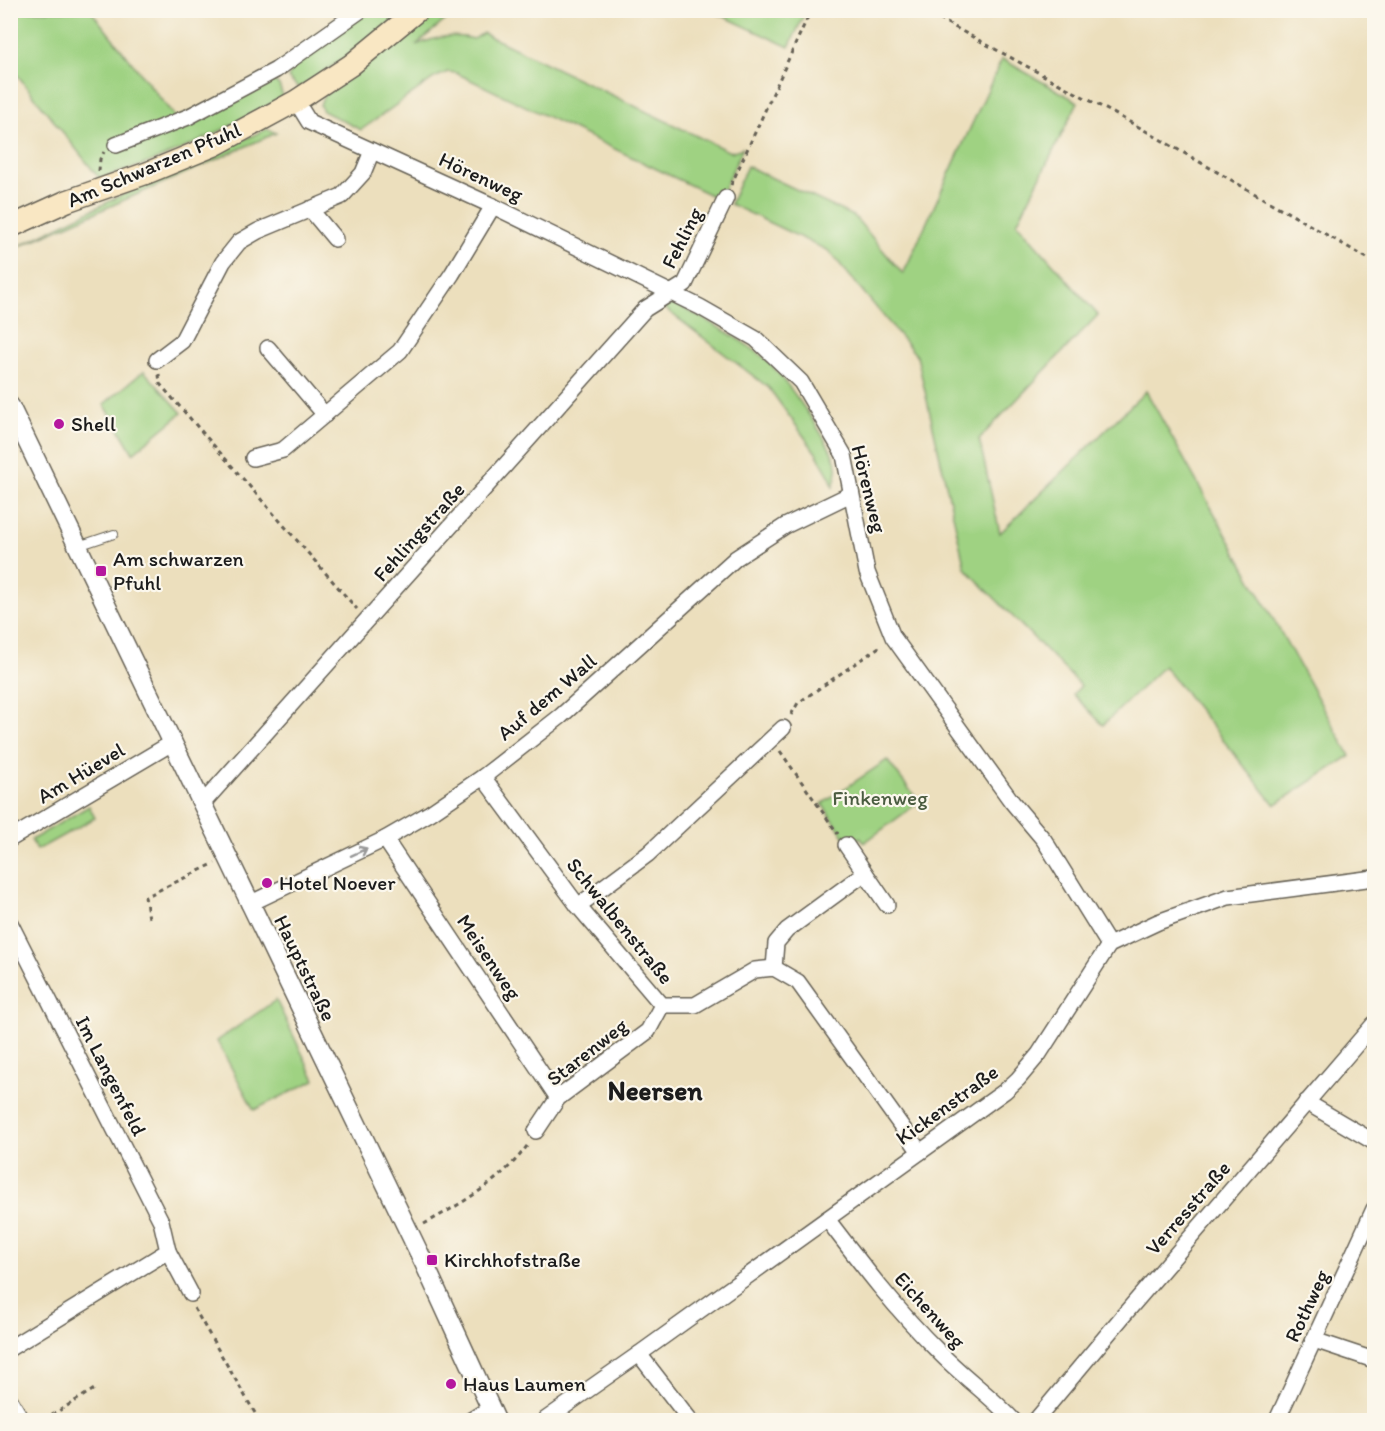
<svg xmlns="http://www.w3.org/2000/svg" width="1385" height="1431" font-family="Itim,sans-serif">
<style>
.green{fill:#9fd282;stroke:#5e774f;stroke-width:1.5}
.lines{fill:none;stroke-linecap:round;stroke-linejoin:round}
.service-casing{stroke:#656054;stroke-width:10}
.minor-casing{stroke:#656054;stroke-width:18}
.tertiary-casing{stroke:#656054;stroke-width:21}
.secondary-casing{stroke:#656054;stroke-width:24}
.path{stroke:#656054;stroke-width:3;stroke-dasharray:4.5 4.5;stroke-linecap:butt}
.service{stroke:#fff;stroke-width:8}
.minor{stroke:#fff;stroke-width:15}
.tertiary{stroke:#fff;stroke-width:18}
.secondary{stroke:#f9e7c3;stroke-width:21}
.oneway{stroke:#999}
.poi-dot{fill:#b5179e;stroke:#fbf7ec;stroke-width:2}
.labels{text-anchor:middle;stroke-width:4.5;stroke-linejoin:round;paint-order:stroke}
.street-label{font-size:21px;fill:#1c1c1c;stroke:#fbf7ec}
.poi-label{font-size:21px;fill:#1c1c1c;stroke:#fbf7ec;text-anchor:start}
.park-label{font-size:21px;fill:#4a5c40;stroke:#fbf7ec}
.district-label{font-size:27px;font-weight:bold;fill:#1c1c1c;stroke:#fbf7ec}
</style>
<rect width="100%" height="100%" fill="#fbf7ec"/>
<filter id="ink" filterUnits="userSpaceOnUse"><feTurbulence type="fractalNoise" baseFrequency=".0167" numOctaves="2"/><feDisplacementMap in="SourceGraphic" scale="12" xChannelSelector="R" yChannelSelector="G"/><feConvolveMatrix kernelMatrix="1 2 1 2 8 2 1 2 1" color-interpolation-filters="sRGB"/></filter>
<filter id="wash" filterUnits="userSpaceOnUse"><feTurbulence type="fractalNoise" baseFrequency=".008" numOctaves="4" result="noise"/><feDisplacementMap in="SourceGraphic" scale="24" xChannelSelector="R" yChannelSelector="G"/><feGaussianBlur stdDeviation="1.35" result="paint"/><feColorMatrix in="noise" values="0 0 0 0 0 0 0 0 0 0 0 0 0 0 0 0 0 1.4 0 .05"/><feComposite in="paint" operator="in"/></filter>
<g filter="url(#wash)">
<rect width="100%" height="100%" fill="#ecdfbd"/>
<g class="green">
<path d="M 11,11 L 91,11 L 176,118 L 271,78 L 279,85 L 283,97 C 225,130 164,162 99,178 L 11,67 Z"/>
<path d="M 368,11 L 405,11 L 349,55 L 299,88 L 288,78 L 294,65 Z"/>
<path d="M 437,11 L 456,11 L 416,45 C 437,37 453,33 474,39 L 483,33 L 730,152 L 743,148 L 719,199 L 456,73 L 448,72 L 434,78 L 361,130 L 323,111 L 320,105 L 324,95 Z"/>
<path d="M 712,11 L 806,11 L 789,47 Z"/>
<path d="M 1002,59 L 1078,102 L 1017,223 L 1098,315 L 979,439 L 1000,533 L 1146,391 L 1350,756 L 1275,805 L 1164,666 L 1103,725 L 1073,694 L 1081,686 L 965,568 L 917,356 L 829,251 L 730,204 L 747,166 L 855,217 L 903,274 Z"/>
<path d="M 267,129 L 276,133 L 11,250 L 118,197 Z"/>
<path d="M 670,304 L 679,306 C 708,321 736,336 762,356 C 781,372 831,442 837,466 C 838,472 834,482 833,488 L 831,479 L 816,453 L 769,388 L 663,307 Z"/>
<path d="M 144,371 L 182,413 L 133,453 L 104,404 Z"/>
<path d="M 887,760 L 919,802 L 864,843 L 860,837 L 856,840 L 846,839 L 822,804 Z"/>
<path d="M 89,806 L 95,818 L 37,850 L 31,840 Z"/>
<path d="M 276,1000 L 315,1080 L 254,1110 L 217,1041 Z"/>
</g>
</g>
<g filter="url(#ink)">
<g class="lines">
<defs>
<path id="service" d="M 78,546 L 114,534"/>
<g id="minor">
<path d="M 296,101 L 309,122 L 493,206 L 700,307 L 756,339 L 801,382 L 844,455 L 867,572 L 893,637 L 1012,802 L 1044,840 L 1109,945"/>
<path d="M 116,145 L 188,117 L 276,70 L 361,10"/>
<path d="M 310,209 L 335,239"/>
<path d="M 268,348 L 325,415"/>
<path d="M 157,360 L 182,341 L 223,262 L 239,242 L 258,231 L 342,196 L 363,173 L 372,151"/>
<path d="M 253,458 L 283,450 L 400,351 L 452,274 L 493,206"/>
<path d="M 483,777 L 578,906 L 662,1005 L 695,1005 L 755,970 L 774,968 L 798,982 L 920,1152"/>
<path d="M 202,804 L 645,309 L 685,284 L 726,198"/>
<path d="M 10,839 L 172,743"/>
<path d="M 385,839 L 558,1098"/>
<path d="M 846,845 L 887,905"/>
<path d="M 249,904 L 385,839 L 430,813 L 483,777 L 561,716 L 736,558 L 785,526 L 851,494"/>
<path d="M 578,906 L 648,854 L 783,728"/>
<path d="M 10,923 L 161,1221 L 168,1251 L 10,1348"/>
<path d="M 774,968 L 776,943 L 787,930 L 865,873"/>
<path d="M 1306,1102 L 1374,1142"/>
<path d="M 536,1131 L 558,1098 L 648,1031 L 662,1005"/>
<path d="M 827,1219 C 862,1265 897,1311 939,1352 C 962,1376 991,1396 1013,1420"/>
<path d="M 168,1251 L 191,1294"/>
<path d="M 1314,1340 L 1374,1360"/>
<path d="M 639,1354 L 690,1420"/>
<path d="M 10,1400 L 22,1420"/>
<path d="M 471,1420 L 490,1408"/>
<path d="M 545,1420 L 639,1354 L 1005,1091 L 1018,1079 L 1039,1054 L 1109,945 L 1158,922 L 1228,897 L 1374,878"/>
<path d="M 1036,1420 L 1123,1316 L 1374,1024"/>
<path d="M 1277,1420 L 1374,1209"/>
</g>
<path id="tertiary" d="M 10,406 L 424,1263 L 496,1420"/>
<path id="secondary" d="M 10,227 L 67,201 L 147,173 L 215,145 L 296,101 L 351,65 L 418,10"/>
</defs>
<use href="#service" class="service-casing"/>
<use href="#minor" class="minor-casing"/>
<use href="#tertiary" class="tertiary-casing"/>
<use href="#secondary" class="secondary-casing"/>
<g class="path">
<path d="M 923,10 L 1137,126 L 1374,262"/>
<path d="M 99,171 L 100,159 L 104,152"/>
<path d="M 731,185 L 811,10"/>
<path d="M 159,374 L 160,384 L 357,609"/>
<path d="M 791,715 L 798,703 L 882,645"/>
<path d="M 780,751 L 838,834"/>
<path d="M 149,918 L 145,897 L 215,863"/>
<path d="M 424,1224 C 461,1204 505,1179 529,1143"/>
<path d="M 194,1308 L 259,1420"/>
<path d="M 44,1420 L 96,1388"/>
</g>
<use href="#service" class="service"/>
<use href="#minor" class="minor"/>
<use href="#tertiary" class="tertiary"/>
<use href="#secondary" class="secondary"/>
</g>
<defs><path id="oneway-shaft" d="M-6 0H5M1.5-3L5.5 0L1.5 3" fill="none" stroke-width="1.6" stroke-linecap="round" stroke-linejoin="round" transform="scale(1.5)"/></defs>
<use class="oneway" href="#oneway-shaft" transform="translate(359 852) rotate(-25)"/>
</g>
<g class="poi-dot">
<circle cx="59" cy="424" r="6"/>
<rect x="95" y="565" width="12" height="12" rx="3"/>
<circle cx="267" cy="883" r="6"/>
<rect x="426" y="1254" width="12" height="12" rx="3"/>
<circle cx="451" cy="1384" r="6"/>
</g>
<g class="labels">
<g class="street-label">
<text transform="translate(154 165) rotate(-23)" y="7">Am Schwarzen Pfuhl</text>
<text transform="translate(481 177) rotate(25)" y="7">Hörenweg</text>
<text transform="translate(682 238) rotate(-63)" y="7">Fehling</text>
<text transform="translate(869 489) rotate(76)" y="7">Hörenweg</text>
<text transform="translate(419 532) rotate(-48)" y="7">Fehlingstraße</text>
<text transform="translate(547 697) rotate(-40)" y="7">Auf dem Wall</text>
<text transform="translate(81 773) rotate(-31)" y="7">Am Hüevel</text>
<text transform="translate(620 921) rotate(51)" y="7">Schwalbenstraße</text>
<text transform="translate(489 957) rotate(56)" y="7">Meisenweg</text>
<text transform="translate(305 968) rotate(64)" y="7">Hauptstraße</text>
<text transform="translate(587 1052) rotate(-38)" y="7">Starenweg</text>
<text transform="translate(111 1076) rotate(63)" y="7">Im Langenfeld</text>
<text transform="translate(947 1105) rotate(-36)" y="7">Kickenstraße</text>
<text transform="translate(1188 1208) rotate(-49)" y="7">Verresstraße</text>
<text transform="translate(1307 1306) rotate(-65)" y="7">Rothweg</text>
<text transform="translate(930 1310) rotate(48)" y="7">Eichenweg</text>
</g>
<g class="poi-label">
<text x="71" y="431">Shell</text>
<text x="113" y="566">Am schwarzen<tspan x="113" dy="24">Pfuhl</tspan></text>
<text x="279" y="890">Hotel Noever</text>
<text x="444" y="1267">Kirchhofstraße</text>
<text x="463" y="1391">Haus Laumen</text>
</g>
<g class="park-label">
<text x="880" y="805">Finkenweg</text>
</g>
<g class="district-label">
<text x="655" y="1100">Neersen</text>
</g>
</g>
<rect width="1385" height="1431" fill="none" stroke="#fbf7ec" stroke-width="36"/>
</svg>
